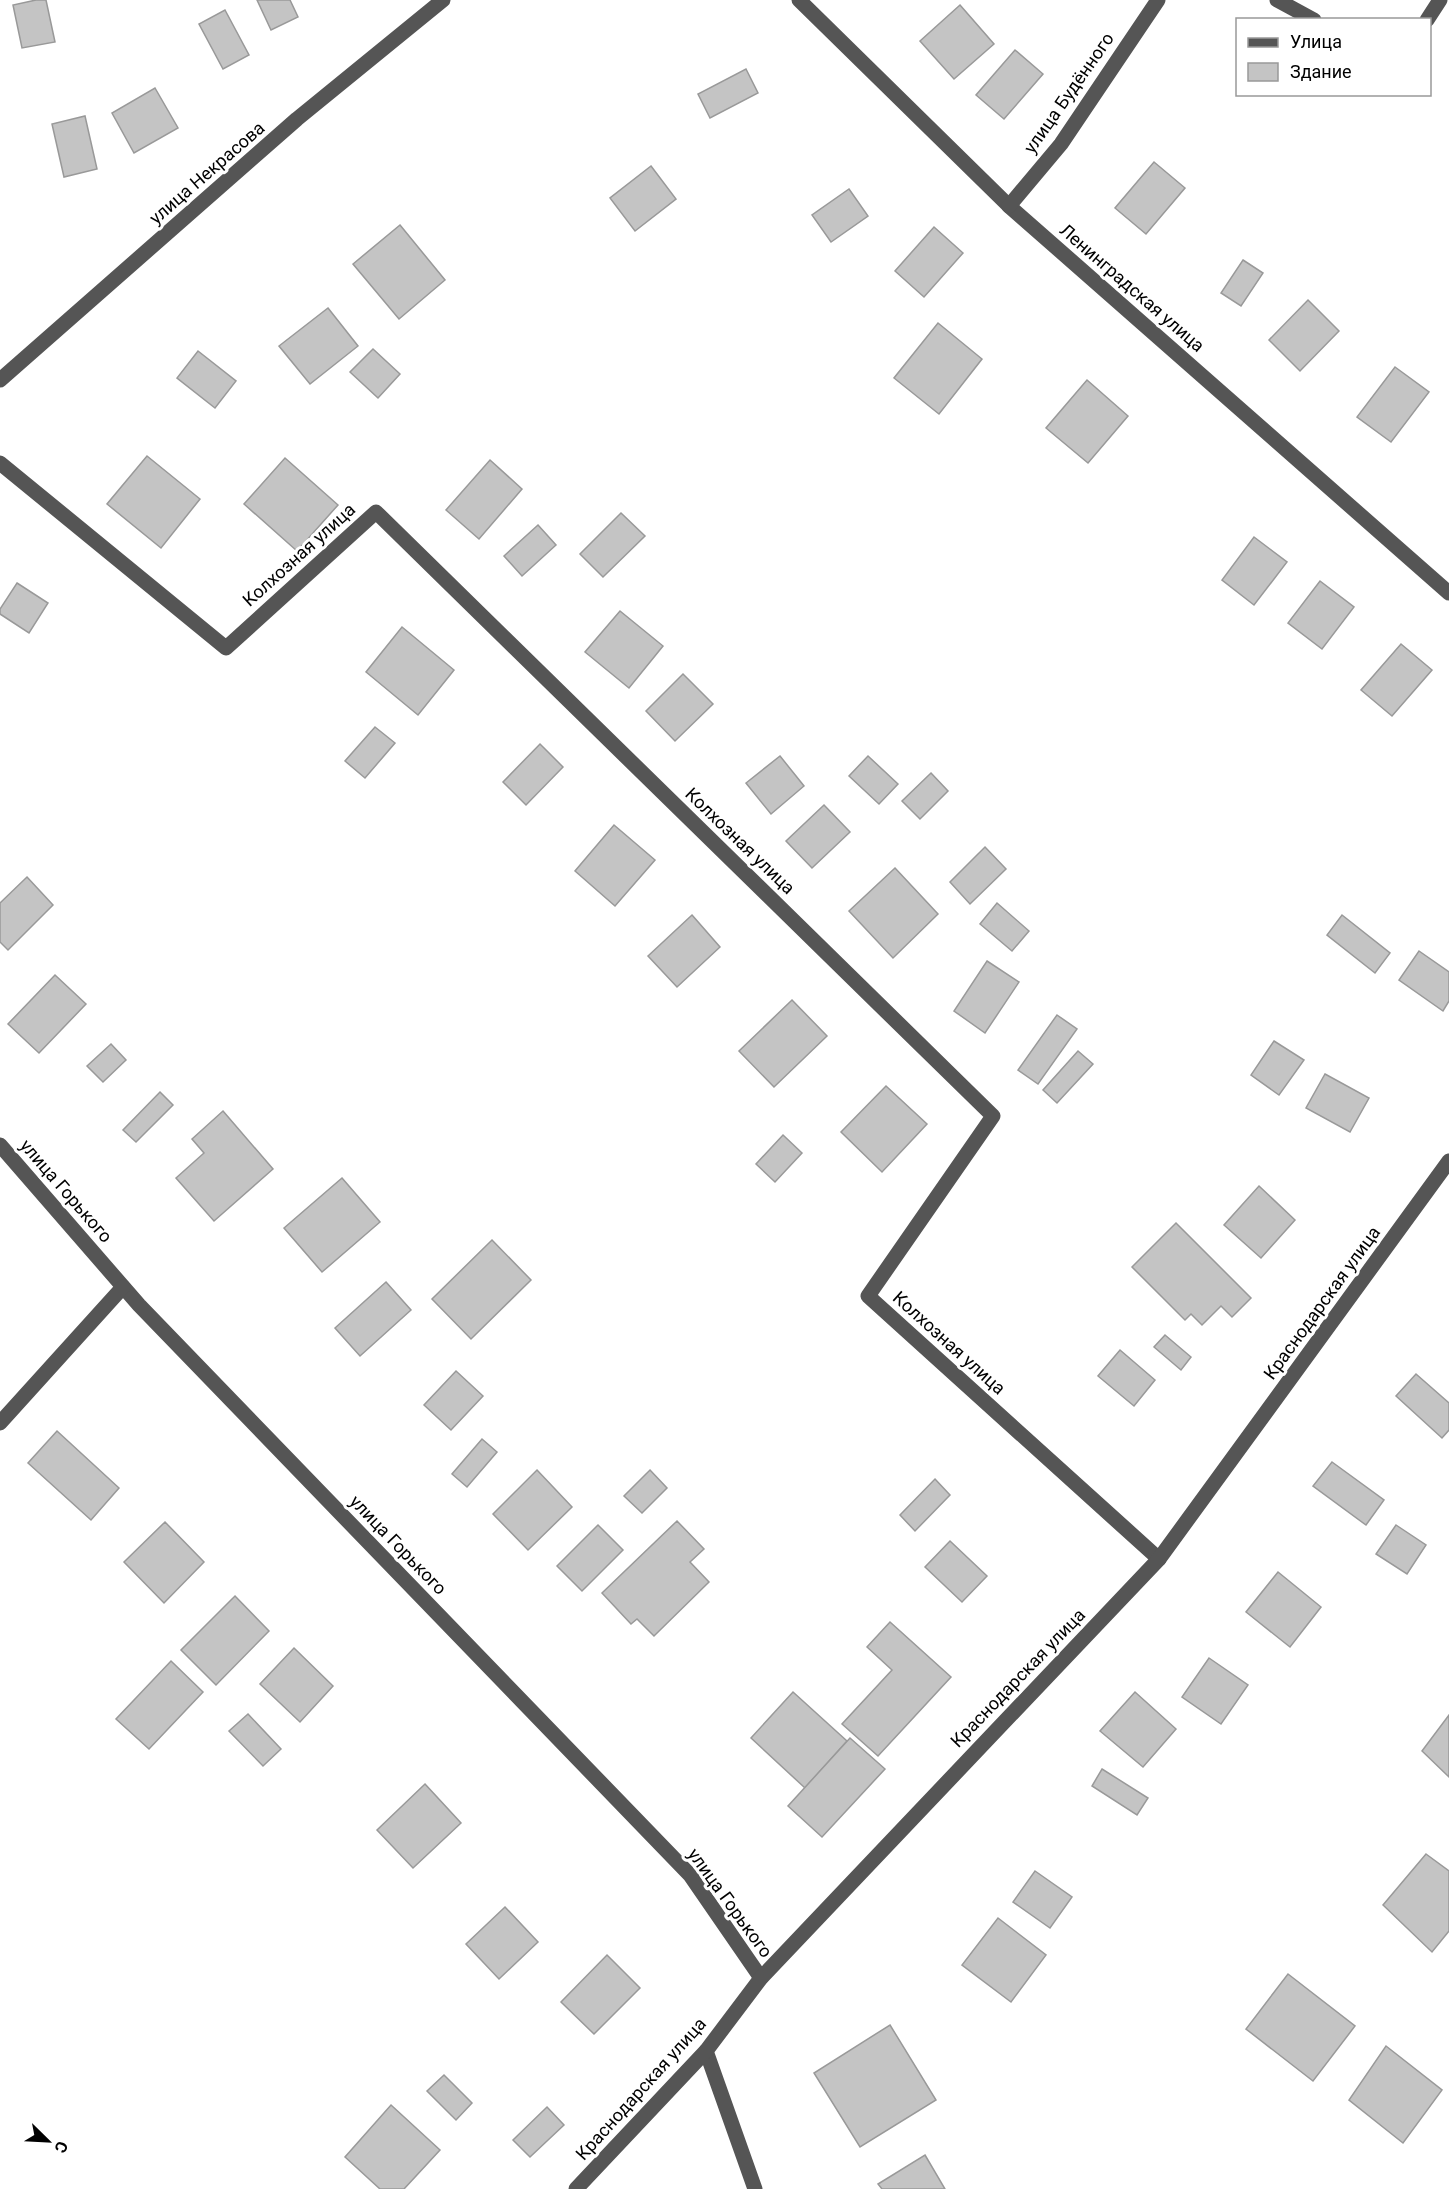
<svg xmlns="http://www.w3.org/2000/svg" width="1449" height="2189" font-family="Roboto,sans-serif">
<style>
.building{fill:#c4c4c4;stroke:#999;stroke-width:1.5}
.lines{fill:none;stroke-linecap:round;stroke-linejoin:round}
.minor{stroke:#555;stroke-width:15}
.labels{text-anchor:middle;stroke-width:6;stroke-linejoin:round;paint-order:stroke}
.street-label{font-size:18px;fill:#000;stroke:#fff}
</style>
<rect width="100%" height="100%" fill="#fff"/>
<g class="building">
<path d="M 36,0 L 46,0 L 55,42 L 22,48 L 13,5 Z"/>
<path d="M 257,0 L 290,0 L 298,17 L 271,30 Z"/>
<path d="M 960,5 L 994,44 L 954,79 L 920,41 Z"/>
<path d="M 225,10 L 249,55 L 223,69 L 199,24 Z"/>
<path d="M 1015,50 L 1043,74 L 1004,119 L 976,95 Z"/>
<path d="M 746,69 L 758,93 L 710,118 L 698,94 Z"/>
<path d="M 155,88 L 178,128 L 134,153 L 112,113 Z"/>
<path d="M 85,116 L 97,169 L 64,177 L 52,124 Z"/>
<path d="M 1154,162 L 1185,188 L 1146,234 L 1115,208 Z"/>
<path d="M 651,166 L 676,199 L 635,231 L 610,198 Z"/>
<path d="M 849,189 L 868,216 L 831,242 L 812,215 Z"/>
<path d="M 400,225 L 445,280 L 399,319 L 353,264 Z"/>
<path d="M 934,227 L 963,253 L 924,297 L 895,271 Z"/>
<path d="M 1243,260 L 1263,273 L 1241,306 L 1221,293 Z"/>
<path d="M 1308,300 L 1339,331 L 1300,371 L 1269,340 Z"/>
<path d="M 328,308 L 358,346 L 310,384 L 279,346 Z"/>
<path d="M 938,323 L 982,359 L 939,414 L 894,378 Z"/>
<path d="M 373,349 L 400,374 L 378,398 L 350,372 Z"/>
<path d="M 198,351 L 236,381 L 215,408 L 177,378 Z"/>
<path d="M 1395,367 L 1429,392 L 1391,442 L 1357,417 Z"/>
<path d="M 1087,380 L 1128,416 L 1088,463 L 1046,428 Z"/>
<path d="M 147,456 L 200,499 L 161,548 L 107,504 Z"/>
<path d="M 285,458 L 338,505 L 297,551 L 244,504 Z"/>
<path d="M 490,460 L 522,489 L 479,539 L 446,510 Z"/>
<path d="M 621,513 L 645,536 L 603,577 L 580,554 Z"/>
<path d="M 538,525 L 556,545 L 522,576 L 504,556 Z"/>
<path d="M 1254,537 L 1287,562 L 1254,605 L 1222,580 Z"/>
<path d="M 1320,581 L 1354,607 L 1322,649 L 1288,623 Z"/>
<path d="M 17,583 L 48,603 L 29,633 L 0,614 L 0,609 Z"/>
<path d="M 620,611 L 663,646 L 629,688 L 585,652 Z"/>
<path d="M 402,627 L 454,670 L 418,715 L 366,672 Z"/>
<path d="M 1401,644 L 1432,670 L 1392,716 L 1361,690 Z"/>
<path d="M 683,674 L 713,704 L 675,741 L 646,711 Z"/>
<path d="M 375,727 L 395,743 L 365,778 L 345,761 Z"/>
<path d="M 540,744 L 563,767 L 526,805 L 503,782 Z"/>
<path d="M 780,756 L 804,786 L 771,814 L 746,783 Z"/>
<path d="M 868,756 L 898,784 L 879,804 L 849,776 Z"/>
<path d="M 931,773 L 948,791 L 920,819 L 902,801 Z"/>
<path d="M 824,805 L 850,832 L 812,868 L 786,841 Z"/>
<path d="M 614,825 L 655,860 L 615,906 L 575,871 Z"/>
<path d="M 985,847 L 1006,869 L 970,904 L 950,882 Z"/>
<path d="M 895,868 L 938,914 L 893,958 L 849,911 Z"/>
<path d="M 27,877 L 53,905 L 8,950 L 0,942 L 0,903 Z"/>
<path d="M 997,903 L 1029,931 L 1012,951 L 980,924 Z"/>
<path d="M 692,915 L 720,947 L 677,987 L 648,956 Z"/>
<path d="M 1342,915 L 1390,953 L 1375,973 L 1327,935 Z"/>
<path d="M 1419,951 L 1449,972 L 1449,1001 L 1443,1011 L 1399,980 Z"/>
<path d="M 987,961 L 1019,982 L 985,1033 L 954,1011 Z"/>
<path d="M 55,975 L 86,1004 L 39,1053 L 8,1024 Z"/>
<path d="M 792,1000 L 827,1036 L 774,1087 L 739,1051 Z"/>
<path d="M 1057,1015 L 1077,1029 L 1038,1084 L 1018,1070 Z"/>
<path d="M 1274,1041 L 1304,1060 L 1279,1095 L 1251,1075 Z"/>
<path d="M 111,1044 L 126,1060 L 103,1082 L 87,1066 Z"/>
<path d="M 1078,1051 L 1093,1064 L 1057,1103 L 1043,1090 Z"/>
<path d="M 1325,1074 L 1369,1098 L 1350,1132 L 1306,1108 Z"/>
<path d="M 886,1086 L 927,1124 L 882,1172 L 841,1132 Z"/>
<path d="M 160,1092 L 173,1105 L 136,1142 L 123,1130 Z"/>
<path d="M 223,1111 L 273,1169 L 214,1221 L 176,1178 L 204,1153 L 192,1139 Z"/>
<path d="M 783,1135 L 802,1153 L 775,1182 L 756,1164 Z"/>
<path d="M 342,1178 L 380,1222 L 322,1272 L 284,1228 Z"/>
<path d="M 1259,1186 L 1295,1220 L 1261,1258 L 1224,1225 Z"/>
<path d="M 1176,1223 L 1251,1298 L 1232,1317 L 1221,1306 L 1202,1325 L 1191,1314 L 1185,1320 L 1132,1267 Z"/>
<path d="M 492,1240 L 531,1280 L 471,1339 L 432,1299 Z"/>
<path d="M 386,1282 L 411,1310 L 360,1356 L 335,1328 Z"/>
<path d="M 1165,1335 L 1191,1357 L 1181,1370 L 1154,1347 Z"/>
<path d="M 1120,1350 L 1155,1380 L 1134,1406 L 1098,1376 Z"/>
<path d="M 456,1371 L 483,1396 L 451,1430 L 424,1405 Z"/>
<path d="M 1416,1374 L 1449,1403 L 1449,1430 L 1442,1438 L 1396,1396 Z"/>
<path d="M 57,1431 L 119,1488 L 91,1520 L 28,1463 Z"/>
<path d="M 482,1439 L 497,1452 L 467,1487 L 452,1474 Z"/>
<path d="M 1332,1462 L 1384,1500 L 1366,1525 L 1313,1486 Z"/>
<path d="M 537,1470 L 572,1507 L 528,1550 L 493,1514 Z"/>
<path d="M 650,1470 L 667,1488 L 642,1513 L 624,1496 Z"/>
<path d="M 935,1479 L 950,1495 L 915,1531 L 900,1515 Z"/>
<path d="M 677,1521 L 704,1549 L 690,1562 L 709,1582 L 654,1636 L 637,1619 L 631,1624 L 602,1593 Z"/>
<path d="M 165,1522 L 204,1562 L 164,1603 L 124,1562 Z"/>
<path d="M 598,1525 L 623,1550 L 582,1591 L 557,1566 Z"/>
<path d="M 1396,1525 L 1426,1545 L 1407,1574 L 1376,1554 Z"/>
<path d="M 950,1541 L 987,1576 L 962,1602 L 925,1567 Z"/>
<path d="M 1278,1572 L 1321,1607 L 1290,1647 L 1246,1612 Z"/>
<path d="M 235,1596 L 269,1631 L 216,1685 L 181,1650 Z"/>
<path d="M 890,1622 L 951,1677 L 878,1756 L 842,1724 L 892,1670 L 867,1647 Z"/>
<path d="M 294,1648 L 333,1686 L 300,1722 L 260,1684 Z"/>
<path d="M 1209,1658 L 1248,1685 L 1221,1724 L 1182,1697 Z"/>
<path d="M 171,1661 L 203,1692 L 149,1749 L 116,1719 Z"/>
<path d="M 793,1692 L 847,1741 L 805,1788 L 751,1738 Z"/>
<path d="M 1135,1692 L 1176,1729 L 1143,1767 L 1100,1731 Z"/>
<path d="M 248,1714 L 281,1749 L 263,1766 L 229,1731 Z"/>
<path d="M 1449,1715 L 1449,1777 L 1422,1751 Z"/>
<path d="M 850,1738 L 885,1769 L 822,1837 L 788,1806 Z"/>
<path d="M 1102,1769 L 1148,1798 L 1137,1815 L 1092,1786 Z"/>
<path d="M 425,1784 L 461,1823 L 413,1868 L 377,1830 Z"/>
<path d="M 1426,1854 L 1449,1871 L 1449,1931 L 1432,1952 L 1383,1905 Z"/>
<path d="M 1035,1871 L 1072,1897 L 1050,1928 L 1013,1902 Z"/>
<path d="M 505,1907 L 538,1942 L 499,1979 L 466,1944 Z"/>
<path d="M 998,1918 L 1046,1955 L 1011,2002 L 962,1965 Z"/>
<path d="M 607,1955 L 640,1988 L 594,2034 L 561,2002 Z"/>
<path d="M 1288,1974 L 1355,2026 L 1313,2081 L 1246,2029 Z"/>
<path d="M 890,2025 L 936,2100 L 860,2147 L 814,2073 Z"/>
<path d="M 1386,2046 L 1442,2090 L 1403,2143 L 1349,2100 Z"/>
<path d="M 444,2075 L 472,2103 L 456,2120 L 427,2091 Z"/>
<path d="M 391,2105 L 440,2150 L 404,2189 L 380,2189 L 345,2157 Z"/>
<path d="M 547,2107 L 564,2125 L 530,2157 L 513,2140 Z"/>
<path d="M 925,2155 L 945,2189 L 882,2189 L 878,2184 Z"/>
</g>
<g class="lines">
<g class="minor">
<path d="M 799,0 L 1009,206 L 1449,593"/>
<path d="M 1277,0 L 1314,20"/>
<path d="M 1427,20 L 1440,0"/>
<path d="M 1009,206 L 1061,144 L 1158,0"/>
<path d="M 0,380 L 297,119 L 443,0"/>
<path d="M 0,463 L 226,648 L 376,512 L 993,1116 L 868,1296 L 1159,1559"/>
<path d="M 0,1145 L 139,1305 L 690,1875 L 761,1978"/>
<path d="M 0,1423 L 123,1287"/>
<path d="M 706,2051 L 755,2189"/>
<path d="M 576,2189 L 706,2051 L 761,1978 L 1159,1559 L 1449,1161"/>
</g>
</g>
<g class="labels">
<g class="street-label">
<text transform="translate(1069 93) rotate(-55)" y="6">улица Будённого</text>
<text transform="translate(207 173) rotate(-41)" y="6">улица Некрасова</text>
<text transform="translate(1132 288) rotate(41)" y="6">Ленинградская улица</text>
<text transform="translate(299 555) rotate(-42)" y="6">Колхозная улица</text>
<text transform="translate(740 841) rotate(44)" y="6">Колхозная улица</text>
<text transform="translate(66 1191) rotate(49)" y="6">улица Горького</text>
<text transform="translate(1322 1303) rotate(-54)" y="6">Краснодарская улица</text>
<text transform="translate(949 1343) rotate(42)" y="6">Колхозная улица</text>
<text transform="translate(398 1545) rotate(46)" y="6">улица Горького</text>
<text transform="translate(1018 1678) rotate(-46)" y="6">Краснодарская улица</text>
<text transform="translate(730 1903) rotate(54)" y="6">улица Горького</text>
<text transform="translate(641 2089) rotate(-48)" y="6">Краснодарская улица</text>
</g>
</g>
<rect x="1236" y="18" width="195" height="78" fill="#ffffff" stroke="#999999" stroke-width="1.5"/>
<rect x="1248" y="38" width="30" height="9" fill="#555555" stroke="#999999" stroke-width="1.5"/>
<text x="1290" y="48" font-size="18" fill="#000000">Улица</text>
<rect x="1248" y="63" width="30" height="18" fill="#c4c4c4" stroke="#999999" stroke-width="1.5"/>
<text x="1290" y="78" font-size="18" fill="#000000">Здание</text>
<g transform="translate(48 2141) rotate(114)" stroke="#ffffff" stroke-width="4.5" paint-order="stroke">
<path d="M0-4.5L10 22L0 15L-10 22Z" fill="#000000"/>
<text y="-9" font-size="16" font-weight="bold" text-anchor="middle" fill="#000000">С</text>
</g>
</svg>
